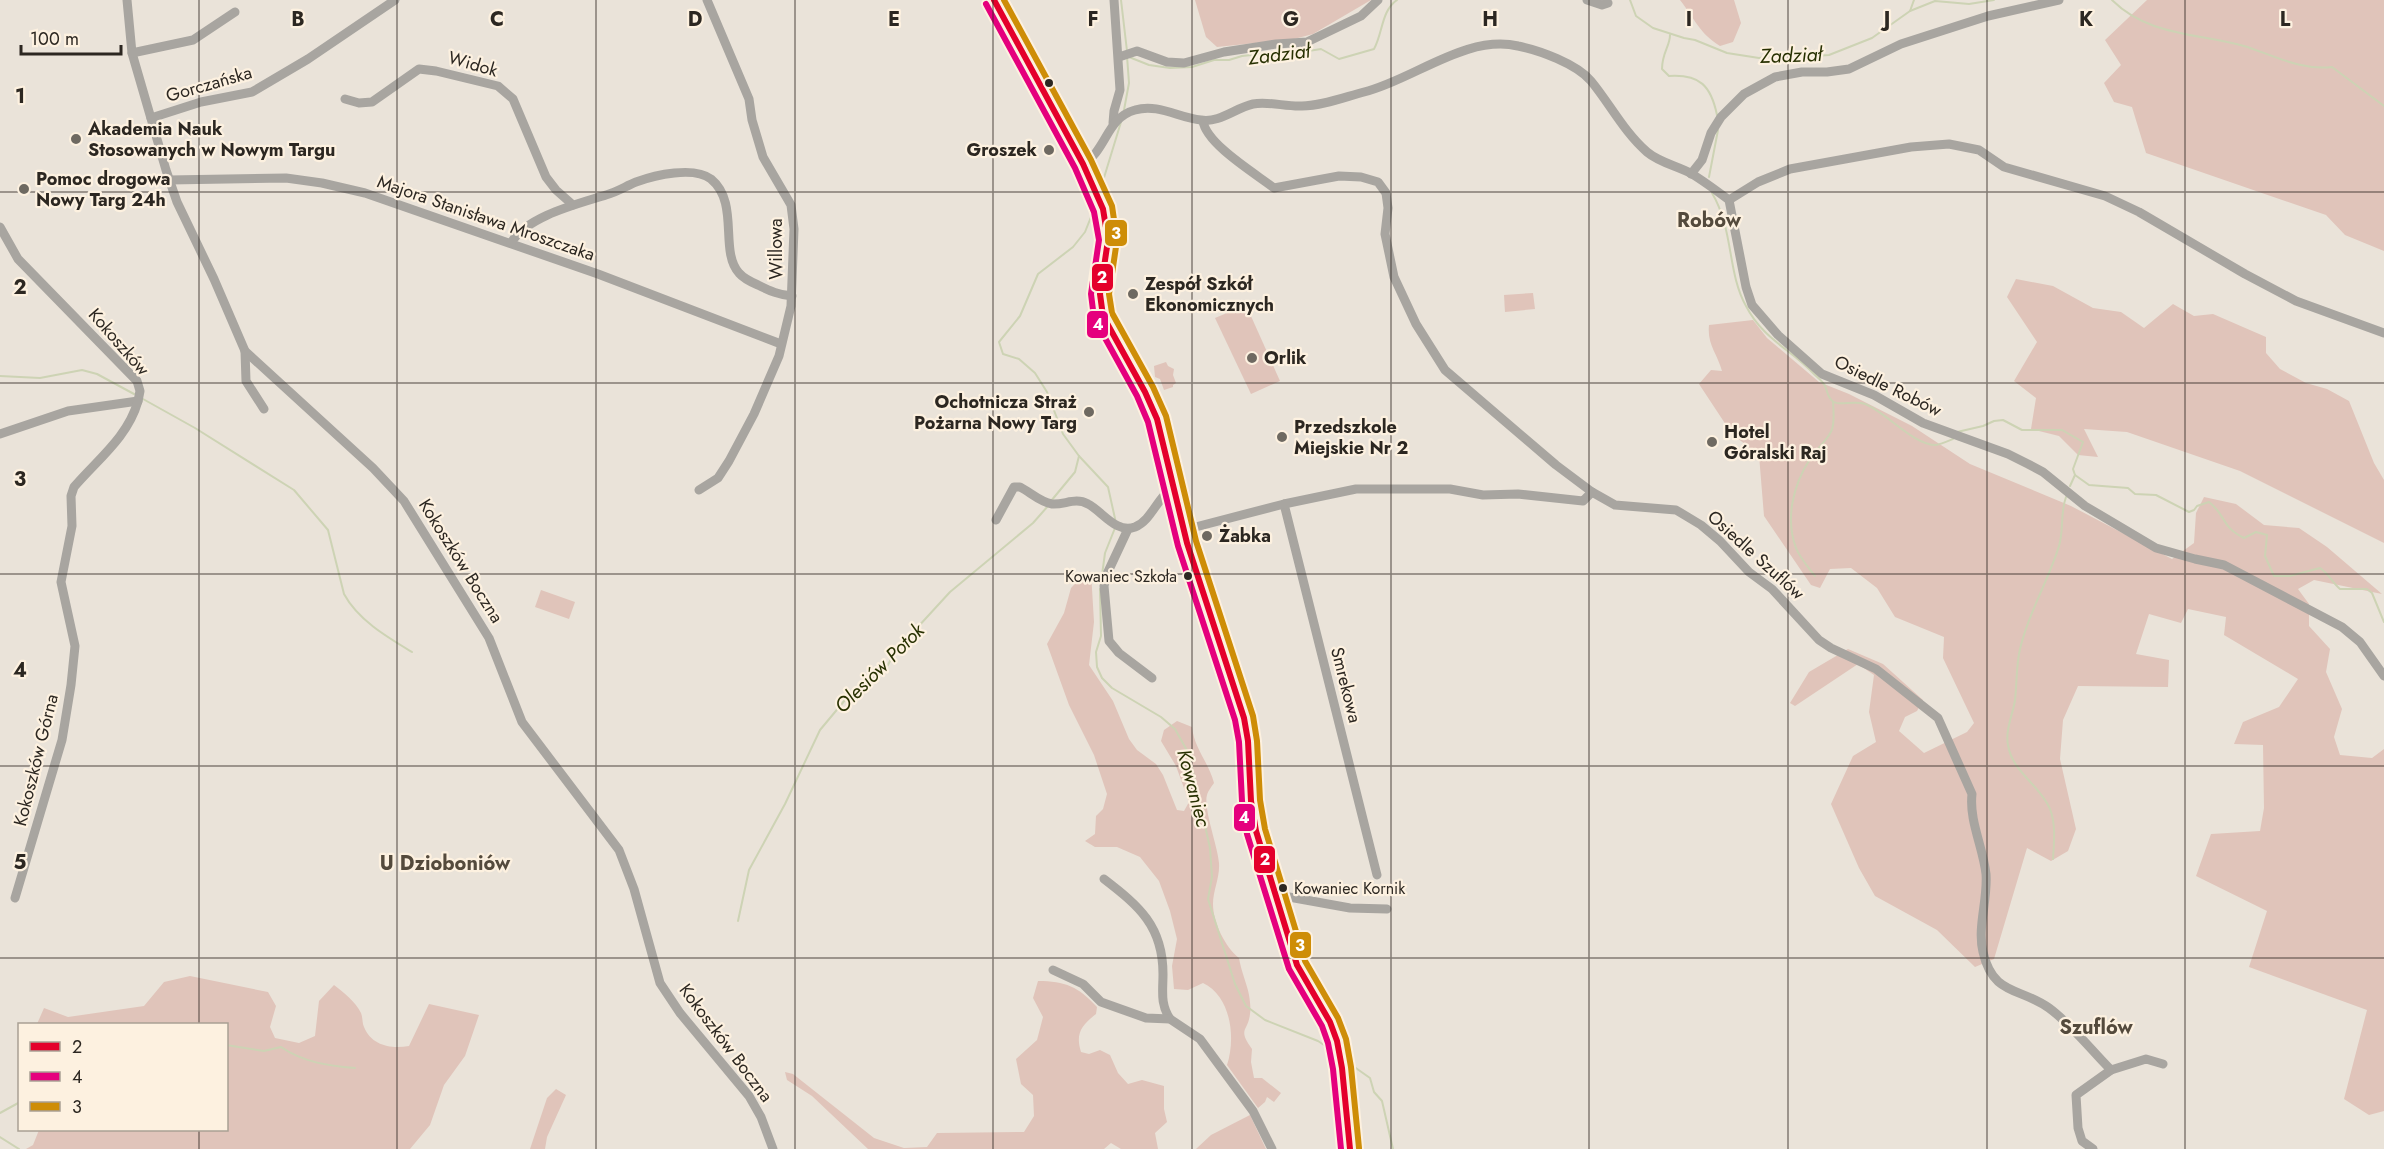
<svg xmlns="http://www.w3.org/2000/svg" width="2384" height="1149" font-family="Jost,sans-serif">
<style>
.green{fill:#e0c4ba}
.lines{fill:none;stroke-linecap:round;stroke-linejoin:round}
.stream{stroke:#cdd3b4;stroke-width:2}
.minor{stroke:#a8a5a0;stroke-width:9}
.bus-1-casing{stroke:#fdf1e0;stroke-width:10}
.bus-2-casing{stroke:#fdf1e0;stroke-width:10}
.bus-3-casing{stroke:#fdf1e0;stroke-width:10}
.bus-1{stroke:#e4002b;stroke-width:6}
.bus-2{stroke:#e5007d;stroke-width:6}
.bus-3{stroke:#ce8d07;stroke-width:6}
.grid{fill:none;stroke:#2c2721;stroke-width:1.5;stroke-opacity:0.55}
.bus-dot{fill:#2c2721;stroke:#fdf1e0;stroke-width:2}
.poi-dot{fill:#6e6961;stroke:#fdf1e0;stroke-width:2}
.labels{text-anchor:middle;stroke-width:4.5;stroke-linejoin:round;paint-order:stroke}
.bus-label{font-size:16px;fill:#2c2721;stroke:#fdf1e0;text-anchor:end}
.street-label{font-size:18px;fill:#2c2721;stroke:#fdf1e0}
.poi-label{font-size:18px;font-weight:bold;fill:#2c2721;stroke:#fdf1e0;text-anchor:start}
.water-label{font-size:20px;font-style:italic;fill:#273001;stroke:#fdf1e0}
.neighbourhood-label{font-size:20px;font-weight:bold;fill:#544a3c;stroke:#fdf1e0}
.grid-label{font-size:20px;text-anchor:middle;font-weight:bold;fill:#2c2721;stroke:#fdf1e0;stroke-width:4.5;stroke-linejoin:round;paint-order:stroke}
.line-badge{stroke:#fdf1e0;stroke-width:2}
.badge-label{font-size:16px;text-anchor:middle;font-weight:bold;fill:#fff}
</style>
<rect width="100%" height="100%" fill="#eae3d9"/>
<g class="green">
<path d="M 1195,0 L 1371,0 L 1313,34 L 1294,39 L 1217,47 L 1206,37 Z"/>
<path d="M 1680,0 L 1734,0 L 1741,23 L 1733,42 L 1720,46 C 1699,33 1695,19 1680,0 Z"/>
<path d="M 2147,0 L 2384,0 L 2384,251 L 2345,235 L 2326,215 L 2146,153 L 2132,107 L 2114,102 L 2104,83 L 2121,65 L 2105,40 Z"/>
<path d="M 2016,279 L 2053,286 L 2093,308 L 2121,312 L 2144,328 L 2173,304 L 2194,316 L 2213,314 L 2266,337 L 2266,353 L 2280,369 L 2306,383 L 2327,389 L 2349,401 L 2374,463 L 2384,480 L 2384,543 L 2240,471 L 2127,432 L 2084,429 L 2098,457 L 2078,455 L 2059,436 L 2031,429 L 2036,398 L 2014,381 L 2037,342 L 2007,297 Z"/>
<path d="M 1533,293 L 1535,309 L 1505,312 L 1504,295 Z"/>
<path d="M 1246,305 L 1280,381 L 1251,394 L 1215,318 Z"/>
<path d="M 1753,320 L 1767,338 L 1819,382 L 1849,394 L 1912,426 L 1970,464 L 2071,506 L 2172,559 L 2194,543 L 2196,513 L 2204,497 L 2236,504 L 2264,525 L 2299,528 L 2327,547 L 2382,594 L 2314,580 L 2298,589 L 2309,604 L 2309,626 L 2330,649 L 2326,672 L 2342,709 L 2334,737 L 2340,755 L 2372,758 L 2384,749 L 2384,1111 L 2369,1115 L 2344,1099 L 2367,1010 L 2249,967 L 2267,911 L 2196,876 L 2211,834 L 2260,831 L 2264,808 L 2263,745 L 2234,744 L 2243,722 L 2279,707 L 2298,679 L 2224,635 L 2226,617 L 2188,609 L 2181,623 L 2149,614 L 2136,654 L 2169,660 L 2168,687 L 2078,686 L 2063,720 L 2060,759 L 2076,829 L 2068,851 L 2051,861 L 2027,848 L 1994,959 L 1975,967 L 1937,930 L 1875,896 L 1859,868 L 1831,804 L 1853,756 L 1876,742 L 1869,712 L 1874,675 L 1858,664 L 1795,706 L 1790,703 L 1809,672 L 1848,649 L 1883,664 L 1923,700 L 1917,711 L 1905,717 L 1899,731 L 1924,753 L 1967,732 L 1974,723 L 1943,658 L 1944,637 L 1895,617 L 1877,588 L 1851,568 L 1830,569 L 1820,588 L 1811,585 L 1764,516 L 1759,455 L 1732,434 L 1699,384 L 1711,370 L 1722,371 C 1717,353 1707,345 1709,325 Z"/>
<path d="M 1166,362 L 1168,366 L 1174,369 L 1173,375 L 1176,383 L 1173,385 L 1173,387 L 1164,390 L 1160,379 L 1155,377 L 1154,366 Z"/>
<path d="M 1087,571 L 1091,572 L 1094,622 L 1089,665 L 1113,701 L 1129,739 L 1137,750 L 1156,764 L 1163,775 L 1177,810 L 1184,811 L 1189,802 L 1176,766 L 1161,741 L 1164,730 L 1177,721 L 1192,727 C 1194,748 1209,763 1214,783 C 1212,786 1208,791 1207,795 C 1203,808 1218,847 1219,863 C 1220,878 1213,890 1213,904 C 1213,922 1225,947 1239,958 C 1241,971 1247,984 1249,995 C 1250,1001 1251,1009 1250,1014 C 1248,1032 1237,1028 1252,1049 L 1251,1062 L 1254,1078 L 1262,1078 L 1281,1093 L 1274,1102 L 1267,1097 L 1265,1102 L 1258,1108 L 1227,1065 C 1236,1038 1231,996 1203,983 L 1188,990 L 1174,989 L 1172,966 L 1177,939 L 1170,911 L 1159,881 L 1140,857 L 1117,847 L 1095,847 L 1085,841 L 1095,834 L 1096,816 L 1103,809 L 1107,794 L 1094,755 L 1069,705 L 1047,644 L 1064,613 L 1071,588 Z"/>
<path d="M 541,590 L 575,602 L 569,619 L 535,607 Z"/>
<path d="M 190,976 L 268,992 L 276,1006 L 270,1027 L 275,1038 L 299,1043 L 315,1036 L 319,1001 L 334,985 C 343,992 356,1002 361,1013 C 363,1018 362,1023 364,1027 C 372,1046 391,1049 409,1046 L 429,1004 L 479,1015 L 465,1056 L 444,1085 L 430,1125 L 410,1149 L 26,1149 L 33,1145 L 39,1130 L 226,1130 L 226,1024 L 37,1024 L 44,1008 L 68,1017 L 144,1006 L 164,982 Z"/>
<path d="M 1038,981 C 1065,981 1079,987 1097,1007 L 1096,1014 C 1082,1025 1075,1033 1081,1052 L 1089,1054 L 1100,1050 L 1110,1055 L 1118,1073 L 1128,1084 L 1142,1080 L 1164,1086 L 1164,1109 L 1167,1122 L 1155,1133 L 1158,1149 L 1121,1149 L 1111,1143 L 1104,1149 L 868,1149 L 812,1096 L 787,1080 L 785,1072 L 793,1074 L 874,1138 L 904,1148 L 927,1147 L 937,1133 L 1024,1132 L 1034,1116 L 1033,1095 L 1021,1084 L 1016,1059 L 1037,1040 L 1043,1017 L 1033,998 Z"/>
<path d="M 556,1089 L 566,1095 L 547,1137 L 545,1149 L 530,1149 L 547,1098 Z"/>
<path d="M 1250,1115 L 1266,1149 L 1196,1149 L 1211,1135 Z"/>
</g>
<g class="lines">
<g class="stream">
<path d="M 1121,0 L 1127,51"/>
<path d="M 1630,0 L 1636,16 L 1653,28 L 1684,38 L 1695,40 L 1727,53 L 1759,58 L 1791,53 L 1815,56 L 1829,55 L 1872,38 L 1910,11 L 1935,1 L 1969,4 L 1994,0"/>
<path d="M 2112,0 C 2148,36 2197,33 2244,46 C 2273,55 2301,71 2332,67 L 2384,106"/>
<path d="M 1910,11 L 1914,0"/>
<path d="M 1670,35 C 1670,46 1662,53 1662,69 L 1669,76 C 1700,74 1711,86 1717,115"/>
<path d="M 1129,57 L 1149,65 L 1170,68 L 1192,67 L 1214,60 L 1229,60 L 1242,56 L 1261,54 L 1277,56 L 1321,49 L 1339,59 L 1374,49 C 1383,33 1381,11 1397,0"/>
<path d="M 1124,110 L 1129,83 L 1127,56"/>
<path d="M 1709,177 L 1718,130"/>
<path d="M 1712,193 C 1734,230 1727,272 1746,306 C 1763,339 1789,348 1813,373 C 1817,377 1823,381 1825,386 C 1828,392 1827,398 1834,402 C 1840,406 1855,400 1865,404 C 1886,412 1913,445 1936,445 C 1941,444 1948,441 1953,439"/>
<path d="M 1099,194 L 1121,122"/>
<path d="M 1097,202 L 1085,232 L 1073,247 L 1038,274 L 1020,316 L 999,342 L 1003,354 L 1019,359 L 1035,373 L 1047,392 L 1063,434 L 1079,456 L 1108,487 L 1116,523"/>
<path d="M 0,376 L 40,378 L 82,370 L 97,374 L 134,394"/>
<path d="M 143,399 L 195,428 L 294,490 L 328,530 L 344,594 C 358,620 387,637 412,652"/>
<path d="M 1957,432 L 1983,426 L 1994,421 L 2003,420 L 2022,430 L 2062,430 L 2083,442 L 2073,469 L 2075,475 L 2089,485 L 2128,488 L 2135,494 L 2156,495 L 2189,512 L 2194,510 L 2197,506 L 2209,502 C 2227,516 2220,526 2244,538 L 2256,532 L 2267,535 L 2265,556 L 2274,576 L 2290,576 L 2320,568 C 2329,574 2332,582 2340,589 L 2367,589 L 2372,593 L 2384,622"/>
<path d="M 2070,486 L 2075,475"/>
<path d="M 1051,501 L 1075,472 L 1079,456"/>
<path d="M 1102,575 L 1105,553 L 1115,528"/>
<path d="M 1815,576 C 1808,567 1800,558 1796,548 C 1785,519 1793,485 1810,459 C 1829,432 1836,439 1833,402"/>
<path d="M 1100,589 L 1101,636 L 1096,652 L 1097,667 L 1102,678 L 1112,688 L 1161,717 L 1175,729 L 1189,754 L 1210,848 L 1212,877 L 1208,899 L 1235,984 L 1246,1006 L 1265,1020 L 1318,1041 L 1336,1053"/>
<path d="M 2053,859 C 2054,843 2056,824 2050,809 C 2040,785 2012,772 2008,745 C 2005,730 2013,714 2015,700 C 2017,683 2016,666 2020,649 C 2028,613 2048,582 2059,546 C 2064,530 2060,513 2066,497"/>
<path d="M 738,921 L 749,870 L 785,804 L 820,730 L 845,700 L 861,690 L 888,665 L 894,653 L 950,592 L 1033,523 L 1048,506"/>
<path d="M 226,1045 L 264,1051 L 281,1047 C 303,1062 328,1066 355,1068"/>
<path d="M 1343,1059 L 1370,1078 L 1374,1092 L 1382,1101 L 1393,1149"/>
<path d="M 0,1113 L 20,1102"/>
<path d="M 0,1137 L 19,1149"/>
</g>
<g class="minor">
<path d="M 127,0 L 132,53 L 166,170 L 177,202 L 214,279 L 245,351 L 373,468 L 404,501 L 489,638 L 522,722 L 619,850 L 634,889 L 660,983 L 680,1013 L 749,1096 L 761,1117 L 773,1149"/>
<path d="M 994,0 L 1083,164 L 1103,209 L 1108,240 L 1100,294 L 1103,316 L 1112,335 L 1145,392 L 1157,419 L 1187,543 L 1244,718 L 1248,741 L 1251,801 L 1256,831 L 1297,965 L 1330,1022 L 1337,1041 L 1342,1068 L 1350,1149"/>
<path d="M 1587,0 L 1602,5 L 1608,3"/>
<path d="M 132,53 L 193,40 L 235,12"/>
<path d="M 1119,57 L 1137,51 L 1167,62 L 1184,63 L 1224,52 L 1276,44 L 1307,42 L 1361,16 L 1378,0"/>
<path d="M 345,99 L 359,103 L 372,102 L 419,69 L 436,71 L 498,86 L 513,99 L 546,177 L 556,190 L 573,205"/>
<path d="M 151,118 L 201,102 L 252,92 L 308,59 L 395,0"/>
<path d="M 1203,121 C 1206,144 1256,174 1274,188 L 1339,176 L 1361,177 L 1378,182 L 1386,193 L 1388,208 L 1385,234 L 1394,277 L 1416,324 L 1445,370 L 1556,465 L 1592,492 L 1615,505 L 1676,510 L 1701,525 L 1720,541 L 1749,572 L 1772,589 L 1819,640 L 1831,648 L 1876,669 L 1938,718 L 1972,794 C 1969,821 1983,847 1986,874 C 1988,900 1977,927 1983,952 C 1993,996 2020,987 2049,1008 C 2072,1025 2091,1050 2111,1070 L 2146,1059 L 2163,1064"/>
<path d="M 1113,123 L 1114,111 L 1120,90 L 1114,0"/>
<path d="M 1083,164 C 1107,150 1106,118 1135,110 C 1158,103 1179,118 1201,120 C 1220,123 1235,108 1253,104 C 1269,101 1286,107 1302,106 C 1322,106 1345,97 1364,92 C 1413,80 1466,34 1518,46 C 1539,50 1577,64 1591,81 C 1610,104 1624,132 1647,152 C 1660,163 1678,166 1692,174 C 1705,182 1717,191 1729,200 L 1746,287 L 1752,305 L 1778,335 L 1822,374 L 1874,395 L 1923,423 L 2008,454 L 2028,464 L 2043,472 L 2085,506 L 2156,548 L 2195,559 L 2224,565 L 2342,627 L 2360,642 L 2384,676"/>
<path d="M 1691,174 L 1702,160 L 1711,133 L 1721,117 L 1744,94 L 1775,77 L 1802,72 L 1827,72 L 1849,69 L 1901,44 L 1988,16 L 2059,0"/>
<path d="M 169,180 L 286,178 L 322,183 L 365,193 L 598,274 L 781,344"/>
<path d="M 1729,200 L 1758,182 L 1790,169 L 1911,147 L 1949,144 L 1979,150 L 2004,167 L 2105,196 L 2139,212 L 2245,274 L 2296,301 L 2384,333"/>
<path d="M 0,227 L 18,259 L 137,381 L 140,391 L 138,401 L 68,411 L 0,434"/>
<path d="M 511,243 C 527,216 578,204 606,195 C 617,192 626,186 636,182 C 655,175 694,166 711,179 C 740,203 719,251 739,273 C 744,279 751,282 758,285 C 770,291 779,295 792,296"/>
<path d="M 245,351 L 246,381 L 264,409"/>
<path d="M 699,490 L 718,478 L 729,461 L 754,414 L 779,356 L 791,306 L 794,229 L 791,205 L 763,157 L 752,120 L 749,99 L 707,0"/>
<path d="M 1284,504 L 1377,875"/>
<path d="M 996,520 L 1014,487 L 1020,487 C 1030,492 1040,502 1052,504 C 1065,505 1075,497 1088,504 C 1102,511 1116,534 1135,527 C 1152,520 1157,497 1173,488"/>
<path d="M 1128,529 L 1106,576 L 1104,586 L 1109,641 L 1119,653 L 1152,678"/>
<path d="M 1184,530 L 1284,504 L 1356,489 L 1450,489 L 1483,495 L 1518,494 L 1583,501 L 1592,492"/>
<path d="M 1104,879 C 1139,906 1163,926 1163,974 C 1163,991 1160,1004 1170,1019"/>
<path d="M 15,898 L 62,740 L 71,685 L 75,646 L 61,582 L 72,526 L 71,496 L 74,487 C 97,460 128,437 138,401"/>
<path d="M 1276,899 L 1289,897 L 1350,908 L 1387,909"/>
<path d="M 1053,970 L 1083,984 L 1101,1002 L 1146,1018 L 1170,1019 L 1200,1039 L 1253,1111 L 1272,1149"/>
<path d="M 2093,1149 L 2082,1141 L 2078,1128 L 2076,1095 L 2111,1070"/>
</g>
<defs>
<path id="bus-1" d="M 994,0 L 1083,164 L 1103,209 L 1108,240 L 1100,294 L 1103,316 L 1145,392 L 1157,419 L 1187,543 L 1244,718 L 1248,741 L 1251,801 L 1256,831 L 1297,965 L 1330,1022 L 1337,1041 L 1342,1068 L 1350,1149"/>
<path id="bus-2" d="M 986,4 L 1075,168 L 1094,212 L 1099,240 L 1091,294 L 1094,318 L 1137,396 L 1148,422 L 1178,546 L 1235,720 L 1239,742 L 1242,801 L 1247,834 L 1289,969 L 1322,1026 L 1328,1043 L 1333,1069 L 1341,1149"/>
<path id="bus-3" d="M 1004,0 L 1091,160 L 1112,206 L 1117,240 L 1109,294 L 1112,313 L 1153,387 L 1166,416 L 1196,541 L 1253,716 L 1257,741 L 1260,800 L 1265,829 L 1305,961 L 1338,1018 L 1346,1039 L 1351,1067 L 1359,1148"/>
</defs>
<use href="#bus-1" class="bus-1-casing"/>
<use href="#bus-2" class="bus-2-casing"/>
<use href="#bus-3" class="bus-3-casing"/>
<use href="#bus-1" class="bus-1"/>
<use href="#bus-2" class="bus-2"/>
<use href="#bus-3" class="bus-3"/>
</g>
<path class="grid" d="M 199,0 L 199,1024M 397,0 L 397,1149M 596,0 L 596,1149M 795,0 L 795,1149M 993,0 L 993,1149M 1192,0 L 1192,1149M 1391,0 L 1391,1149M 1589,0 L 1589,1149M 1788,0 L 1788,1149M 1987,0 L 1987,1149M 2185,0 L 2185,1149M 0,192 L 2384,192M 0,383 L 2384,383M 0,574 L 2384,574M 0,766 L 2384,766M 0,958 L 2384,958M 199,1130 L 199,1149"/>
<g class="bus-dot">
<circle cx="1049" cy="83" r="5"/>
<circle cx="1188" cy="576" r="5"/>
<circle cx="1283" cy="888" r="5"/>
</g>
<g class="poi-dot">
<circle cx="76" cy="139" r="6"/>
<circle cx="1049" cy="150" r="6"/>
<circle cx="24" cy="189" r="6"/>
<circle cx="1133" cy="294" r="6"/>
<circle cx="1252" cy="358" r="6"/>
<circle cx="1089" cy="412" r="6"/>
<circle cx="1282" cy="437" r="6"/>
<circle cx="1712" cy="442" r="6"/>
<circle cx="1207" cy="536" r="6"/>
</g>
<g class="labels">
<g class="bus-label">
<text x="1177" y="582">Kowaniec Szkoła</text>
<text x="1294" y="894" text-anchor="start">Kowaniec Kornik</text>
</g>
<g class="street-label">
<text transform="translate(473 64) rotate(16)" y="6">Widok</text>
<text transform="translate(209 84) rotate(-16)" y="6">Gorczańska</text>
<text transform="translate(486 218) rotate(19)" y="6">Majora Stanisława Mroszczaka</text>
<text transform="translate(776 249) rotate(-90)" y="6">Willowa</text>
<text transform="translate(119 342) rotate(49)" y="6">Kokoszków</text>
<text transform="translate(1888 386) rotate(26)" y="6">Osiedle Robów</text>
<text transform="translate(1756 555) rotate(42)" y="6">Osiedle Szuflów</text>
<text transform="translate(461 561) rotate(58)" y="6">Kokoszków Boczna</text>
<text transform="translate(1346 685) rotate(76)" y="6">Smrekowa</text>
<text transform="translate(36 760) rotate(-76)" y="6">Kokoszków Górna</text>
<text transform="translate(726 1043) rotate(53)" y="6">Kokoszków Boczna</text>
</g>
<g class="poi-label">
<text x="88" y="135">Akademia Nauk<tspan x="88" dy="21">Stosowanych w Nowym Targu</tspan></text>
<text x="1037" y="156" text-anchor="end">Groszek</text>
<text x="36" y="185">Pomoc drogowa<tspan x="36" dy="21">Nowy Targ 24h</tspan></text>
<text x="1145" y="290">Zespół Szkół<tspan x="1145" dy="21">Ekonomicznych</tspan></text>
<text x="1264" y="364">Orlik</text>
<text x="1077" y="408" text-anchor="end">Ochotnicza Straż<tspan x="1077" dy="21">Pożarna Nowy Targ</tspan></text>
<text x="1294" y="433">Przedszkole<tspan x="1294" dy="21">Miejskie Nr 2</tspan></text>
<text x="1724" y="438">Hotel<tspan x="1724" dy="21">Góralski Raj</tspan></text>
<text x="1219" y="542">Żabka</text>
</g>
<g class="water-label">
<text transform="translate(1279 54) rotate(-7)" y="7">Zadział</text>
<text transform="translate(1791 55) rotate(-2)" y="7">Zadział</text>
<text transform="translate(879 668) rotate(-45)" y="7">Olesiów Potok</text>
<text transform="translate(1194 788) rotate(75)" y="7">Kowaniec</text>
</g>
<g class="neighbourhood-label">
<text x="1709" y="227">Robów</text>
<text x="445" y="870">U Dzioboniów</text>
<text x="2096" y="1034">Szuflów</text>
</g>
</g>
<g class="grid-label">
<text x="298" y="26">B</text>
<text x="497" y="26">C</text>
<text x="695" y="26">D</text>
<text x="894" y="26">E</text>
<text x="1093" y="26">F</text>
<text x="1291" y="26">G</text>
<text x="1490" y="26">H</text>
<text x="1689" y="26">I</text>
<text x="1887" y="26">J</text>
<text x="2086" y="26">K</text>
<text x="2285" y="26">L</text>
<text x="20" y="103">1</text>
<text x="20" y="294">2</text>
<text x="20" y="486">3</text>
<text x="20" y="677">4</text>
<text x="20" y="869">5</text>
</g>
<g class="line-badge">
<rect x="1104" y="219" width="24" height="28" rx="6" fill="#ce8d07"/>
<rect x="1091" y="263" width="23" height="29" rx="6" fill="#e4002b"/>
<rect x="1086" y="310" width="23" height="29" rx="6" fill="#e5007d"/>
<rect x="1233" y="803" width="23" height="29" rx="6" fill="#e5007d"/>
<rect x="1253" y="845" width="23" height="29" rx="6" fill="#e4002b"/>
<rect x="1289" y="931" width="23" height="28" rx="6" fill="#ce8d07"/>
</g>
<g class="badge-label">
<text x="1116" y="239">3</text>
<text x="1102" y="283">2</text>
<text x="1098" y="330">4</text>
<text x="1244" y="823">4</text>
<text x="1265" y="865">2</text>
<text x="1300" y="951">3</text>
</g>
<rect x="18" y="1023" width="210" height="108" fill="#fdf1e0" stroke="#a9a094" stroke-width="1.5"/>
<rect x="30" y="1042" width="30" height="9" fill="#e4002b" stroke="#a9a094" stroke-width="1.5"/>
<text x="72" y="1053" font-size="18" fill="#2c2721">2</text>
<rect x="30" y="1072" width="30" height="9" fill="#e5007d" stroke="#a9a094" stroke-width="1.5"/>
<text x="72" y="1083" font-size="18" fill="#2c2721">4</text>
<rect x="30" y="1102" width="30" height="9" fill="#ce8d07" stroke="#a9a094" stroke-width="1.5"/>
<text x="72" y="1113" font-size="18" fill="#2c2721">3</text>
<path d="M21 45v9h100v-9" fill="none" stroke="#2c2721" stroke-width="3"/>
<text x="30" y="45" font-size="18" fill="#2c2721" stroke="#fdf1e0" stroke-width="4.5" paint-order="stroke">100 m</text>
</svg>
